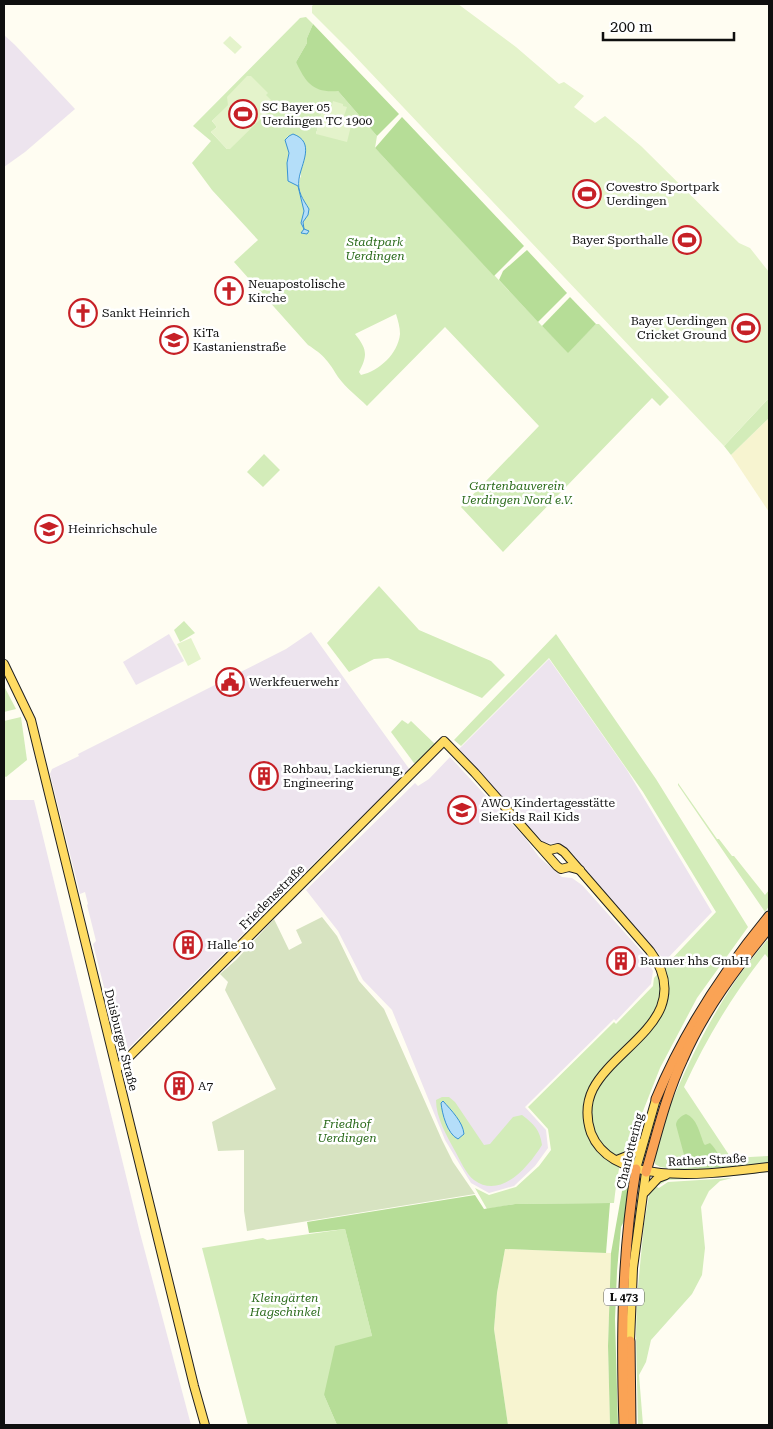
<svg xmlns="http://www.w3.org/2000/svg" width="773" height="1429" font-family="'Roboto Serif',serif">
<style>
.industrial{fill:#ede4ee}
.farmland{fill:#f7f4d0}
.green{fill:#d3ecb9;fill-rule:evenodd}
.forest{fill:#b6dd97}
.cemetery{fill:#d7e3c1}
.pitch{fill:#e4f3cb}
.water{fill:#b4def9;stroke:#3893d3}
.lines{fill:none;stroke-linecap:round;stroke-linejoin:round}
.major-casing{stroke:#202020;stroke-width:10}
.highway-casing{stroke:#202020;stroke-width:11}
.major{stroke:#fedb63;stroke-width:8}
.highway{stroke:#faa355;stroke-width:9}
.labels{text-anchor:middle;stroke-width:5;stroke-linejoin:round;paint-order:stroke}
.shield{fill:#fff;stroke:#575757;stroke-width:1}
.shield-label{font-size:11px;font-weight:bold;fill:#0f0f0f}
.poi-label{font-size:12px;fill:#0f0f0f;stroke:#fff;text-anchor:start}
.park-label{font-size:12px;font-style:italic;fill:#2b6b1c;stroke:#fff}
.street-label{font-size:12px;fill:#0f0f0f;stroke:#fff}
</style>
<rect width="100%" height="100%" fill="#fffdf2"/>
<g class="industrial">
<path d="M 4,35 L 15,45 L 75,109 L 25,152 L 4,167 Z"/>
<path d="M 311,632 L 410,770 L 333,844 L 128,1049 L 119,1046 L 93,944 L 96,941 L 87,905 L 88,904 L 85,892 L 80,894 L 50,774 L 52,769 L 79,756 L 78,754 L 286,649 Z"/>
<path d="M 169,634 L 184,661 L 136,685 L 123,662 Z"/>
<path d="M 549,659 L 627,770 L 712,912 L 665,961 L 570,851 L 557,844 L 544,843 L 459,749 Z"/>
<path d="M 450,757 L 525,838 L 539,857 L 562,877 L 572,878 L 582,885 L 643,953 L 653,971 L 651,984 L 616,1021 L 614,1019 L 525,1107 L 546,1130 L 548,1148 L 535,1166 L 514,1186 L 489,1193 L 471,1183 L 445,1140 L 392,1010 L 363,980 L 338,931 L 306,890 L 415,783 L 418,786 L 429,779 Z"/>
<path d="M 4,800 L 34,800 L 140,1233 L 191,1425 L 4,1425 Z"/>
</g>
<g class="farmland">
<path d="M 769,418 L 769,512 L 731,455 Z"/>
<path d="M 505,1249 L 611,1253 L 608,1346 L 610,1425 L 508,1425 L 494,1329 L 497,1293 Z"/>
</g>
<g class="green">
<path d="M 306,17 L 313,24 L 307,38 L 307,43 L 296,62 L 338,91 L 377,136 L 375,148 L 542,326 L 568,352 L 596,324 L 599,324 L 669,397 L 660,406 L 652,398 L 503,552 L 461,507 L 539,426 L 445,327 L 367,406 C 358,397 346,388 338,377 C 329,362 324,355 308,345 L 234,262 L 258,240 L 212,190 L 192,163 L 211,141 L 193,126 L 300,18 ZM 229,105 L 227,149 L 211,132 L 217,127 L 212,121 ZM 322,111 L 353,119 L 316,134 ZM 293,134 L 301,176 C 296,188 302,199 309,209 L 303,222 L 304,229 L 301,223 L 304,211 L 298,186 L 288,180 L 287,163 L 289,153 L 287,137 ZM 396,314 C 398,321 400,327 400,334 C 398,354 379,371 361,375 L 359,372 C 368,355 367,349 355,334 Z"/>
<path d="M 769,398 L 769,418 L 731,455 L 724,446 Z"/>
<path d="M 264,454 L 280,470 L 263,487 L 247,472 Z"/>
<path d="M 379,586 L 419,630 L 491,661 L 505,675 L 482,698 L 388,658 L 374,659 L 349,672 L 327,643 Z"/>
<path d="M 184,621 L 195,633 L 180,642 L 174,630 Z"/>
<path d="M 556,634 L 656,779 L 748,927 L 697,998 L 660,1068 L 634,1134 C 631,1140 626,1146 624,1151 C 618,1168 616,1186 614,1203 L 515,1204 L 487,1209 L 475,1188 L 489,1195 L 516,1187 L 539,1166 L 551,1150 L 548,1129 L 528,1107 L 614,1022 L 616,1024 L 653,986 L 654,978 L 716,912 L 643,792 L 549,658 L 461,746 L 454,740 Z"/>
<path d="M 4,686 L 16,709 L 4,712 Z"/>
<path d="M 21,717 L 27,760 L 6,777 L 4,776 L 4,721 Z"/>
<path d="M 402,720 L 408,724 L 411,721 L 436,745 L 416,763 L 414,763 L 391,732 Z"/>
<path d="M 678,783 L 717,839 L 719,839 L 732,856 L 734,856 L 765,895 L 769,890 L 769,906 L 765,912 L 678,785 Z"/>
<path d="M 767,940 L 769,943 L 769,959 L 765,954 C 732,996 706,1039 684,1087 L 731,1158 L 769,1156 L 769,1164 C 733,1169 695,1174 660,1167 L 655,1164 L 654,1157 L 668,1107 L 670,1106 C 688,1063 708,1022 734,983 C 744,968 756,954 767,940 Z"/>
<path d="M 442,1097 L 449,1097 L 455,1102 L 484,1145 L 490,1144 L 513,1117 L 522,1115 C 534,1124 540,1130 542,1145 C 529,1166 501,1200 474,1180 C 466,1174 460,1160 455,1151 C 447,1136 436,1118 436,1100 Z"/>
<path d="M 769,1170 L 769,1172 L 722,1177 L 668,1180 L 659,1185 L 655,1183 L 666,1178 Z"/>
<path d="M 732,1178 L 720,1181 L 709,1191 L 701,1207 L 705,1248 L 702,1275 L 692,1294 L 651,1340 L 646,1362 L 639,1375 L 643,1425 L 638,1425 L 636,1335 L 637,1297 L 644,1224 L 650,1189 L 653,1185 L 659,1188 L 668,1182 Z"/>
<path d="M 345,1229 L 372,1336 L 324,1395 L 337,1425 L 248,1425 L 202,1248 L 263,1238 L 267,1240 Z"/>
</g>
<g class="forest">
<path d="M 313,24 L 399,114 L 377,136 L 338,91 C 313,93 306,83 296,62 L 307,43 L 307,38 Z"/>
<path d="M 402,117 L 524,246 L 494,276 L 375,148 Z"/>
<path d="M 527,250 L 567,293 L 538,322 L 499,280 L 503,271 Z"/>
<path d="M 570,297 L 596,324 L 568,353 L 542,326 Z"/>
<path d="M 686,1114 C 697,1118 700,1134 704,1144 L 705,1145 L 710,1143 C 716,1149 720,1156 722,1165 L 719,1167 L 697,1168 L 687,1166 L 676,1125 C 676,1120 681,1116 686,1114 Z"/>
<path d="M 628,1179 L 629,1183 L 625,1219 L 621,1227 L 617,1271 L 615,1319 L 618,1425 L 610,1425 L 608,1346 L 611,1253 L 624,1180 Z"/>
<path d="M 475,1195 L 484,1209 L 515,1204 L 610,1203 L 606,1253 L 505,1249 L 497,1293 L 494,1329 L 508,1425 L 337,1425 L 324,1395 L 335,1346 L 372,1336 L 345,1229 L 309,1233 L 307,1222 Z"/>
</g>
<path class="cemetery" d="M 322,917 L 337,936 L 359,981 L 384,1009 L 442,1140 L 453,1162 L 475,1194 L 247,1231 L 244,1211 L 244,1150 L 218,1151 L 212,1122 L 276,1089 L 225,990 L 228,982 L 220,974 L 236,960 L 274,919 L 289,950 L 302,943 L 296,930 Z"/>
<g class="pitch">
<path d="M 314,4 L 458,4 L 516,47 L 559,84 L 564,82 L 584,96 L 574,107 L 595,123 L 605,116 L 641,146 L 739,243 L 750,248 L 769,272 L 769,398 L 724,446 L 350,51 L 312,13 L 312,6 Z"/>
<path d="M 230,36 L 242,47 L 235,54 L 223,43 Z"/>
<path d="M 247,76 L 251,76 L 268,93 L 266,95 L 274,103 L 273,107 L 230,149 L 227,149 L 211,132 L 217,127 L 212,121 L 228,105 L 227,97 Z"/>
<path d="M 333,101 L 343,104 L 343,106 L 347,107 L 344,116 L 353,118 L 347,142 L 316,134 L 322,111 L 330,113 Z"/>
<path d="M 191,638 L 201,659 L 188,666 L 177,644 Z"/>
</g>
<g class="water">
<path d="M 293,134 C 316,142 301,164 299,179 C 297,192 303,199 309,209 L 308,215 L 303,222 L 304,229 L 309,231 L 307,234 L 301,233 L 304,229 L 301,223 L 304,211 L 298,186 L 288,181 L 287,163 L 289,153 L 285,140 L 289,136 Z"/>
<path d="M 443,1101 C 451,1110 463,1122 464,1134 L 458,1139 C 447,1134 442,1113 441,1103 Z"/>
</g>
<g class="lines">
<defs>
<g id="major">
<path d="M 4,664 L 31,720 L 194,1386 L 205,1425"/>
<path d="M 541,846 L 550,850 L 558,848 L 564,852 L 650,951 C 663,968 669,986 661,1007 C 649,1037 608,1060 593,1089 C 586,1103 586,1118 591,1133 C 614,1191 721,1172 769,1167"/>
<path d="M 117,1069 L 444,741 L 475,773 L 557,866 L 561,869 L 569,867 L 580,870"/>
<path d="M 617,1160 L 632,1154 L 641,1143"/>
<path d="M 636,1169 L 656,1099"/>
<path d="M 645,1192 L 658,1178 L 666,1175"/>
<path d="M 630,1341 L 633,1268 L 646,1172"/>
</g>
<g id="highway">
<path d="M 656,1099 C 684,1031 723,972 769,916"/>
<path d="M 646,1172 C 657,1134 666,1095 683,1059 C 704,1011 736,968 769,928"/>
<path d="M 630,1341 L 631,1425"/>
<path d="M 624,1425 C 621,1339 622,1254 636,1169"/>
</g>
</defs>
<use href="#major" class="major-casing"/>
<use href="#highway" class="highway-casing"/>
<use href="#major" class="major"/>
<use href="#highway" class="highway"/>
</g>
<defs>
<symbol id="stadium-ring" viewBox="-11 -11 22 22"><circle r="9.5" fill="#fff" stroke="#c62026" stroke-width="1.5"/><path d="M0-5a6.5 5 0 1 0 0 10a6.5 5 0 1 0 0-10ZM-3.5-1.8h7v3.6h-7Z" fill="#c62026"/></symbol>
<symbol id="church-ring" viewBox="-11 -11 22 22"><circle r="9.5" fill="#fff" stroke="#c62026" stroke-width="1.5"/><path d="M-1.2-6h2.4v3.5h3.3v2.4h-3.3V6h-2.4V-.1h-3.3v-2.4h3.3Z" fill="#c62026"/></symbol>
<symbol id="school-ring" viewBox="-11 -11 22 22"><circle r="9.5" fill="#fff" stroke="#c62026" stroke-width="1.5"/><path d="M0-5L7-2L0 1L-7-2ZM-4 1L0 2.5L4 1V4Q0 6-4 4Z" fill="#c62026"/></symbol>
<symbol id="civic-ring" viewBox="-11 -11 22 22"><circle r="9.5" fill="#fff" stroke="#c62026" stroke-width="1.5"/><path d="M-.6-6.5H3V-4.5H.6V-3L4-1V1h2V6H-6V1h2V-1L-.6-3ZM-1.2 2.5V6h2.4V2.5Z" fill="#c62026"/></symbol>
<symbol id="building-ring" viewBox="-11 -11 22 22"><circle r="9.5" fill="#fff" stroke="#c62026" stroke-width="1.5"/><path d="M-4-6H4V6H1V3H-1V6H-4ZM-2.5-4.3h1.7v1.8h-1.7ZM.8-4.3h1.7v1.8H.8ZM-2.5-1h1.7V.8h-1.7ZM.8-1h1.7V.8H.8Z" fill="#c62026"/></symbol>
</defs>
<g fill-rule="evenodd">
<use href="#stadium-ring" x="227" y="98" width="32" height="32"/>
<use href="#stadium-ring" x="571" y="178" width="32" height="32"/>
<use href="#stadium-ring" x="671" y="224" width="32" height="32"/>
<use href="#church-ring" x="213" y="275" width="32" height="32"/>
<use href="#church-ring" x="67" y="297" width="32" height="32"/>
<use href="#stadium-ring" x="730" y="312" width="32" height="32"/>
<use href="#school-ring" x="158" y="324" width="32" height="32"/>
<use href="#school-ring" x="33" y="513" width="32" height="32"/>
<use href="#civic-ring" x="214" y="666" width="32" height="32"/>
<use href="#building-ring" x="248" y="760" width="32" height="32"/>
<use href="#school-ring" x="446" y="794" width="32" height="32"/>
<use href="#building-ring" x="172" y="929" width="32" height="32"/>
<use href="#building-ring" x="605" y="945" width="32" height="32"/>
<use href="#building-ring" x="163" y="1070" width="32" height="32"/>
</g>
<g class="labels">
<rect class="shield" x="604" y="1288.5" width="40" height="17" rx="4"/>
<g class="shield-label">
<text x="624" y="1301">L 473</text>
</g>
<g class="poi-label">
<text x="262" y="111">SC Bayer 05<tspan x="262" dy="14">Uerdingen TC 1900</tspan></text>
<text x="606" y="191">Covestro Sportpark<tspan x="606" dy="14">Uerdingen</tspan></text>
<text x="668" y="244" text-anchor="end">Bayer Sporthalle</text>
<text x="248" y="288">Neuapostolische<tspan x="248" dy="14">Kirche</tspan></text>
<text x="102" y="317">Sankt Heinrich</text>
<text x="727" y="325" text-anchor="end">Bayer Uerdingen<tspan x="727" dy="14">Cricket Ground</tspan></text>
<text x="193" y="337">KiTa<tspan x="193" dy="14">Kastanienstraße</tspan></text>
<text x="68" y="533">Heinrichschule</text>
<text x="249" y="686">Werkfeuerwehr</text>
<text x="283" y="773">Rohbau, Lackierung,<tspan x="283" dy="14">Engineering</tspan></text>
<text x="481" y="807">AWO Kindertagesstätte<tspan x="481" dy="14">SieKids Rail Kids</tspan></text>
<text x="207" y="949">Halle 10</text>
<text x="640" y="965">Baumer hhs GmbH</text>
<text x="198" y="1090">A7</text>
</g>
<g class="park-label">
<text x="375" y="246">Stadtpark<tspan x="375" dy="14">Uerdingen</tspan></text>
<text x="517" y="490">Gartenbauverein<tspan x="517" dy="14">Uerdingen Nord e.V.</tspan></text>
<text x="347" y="1128">Friedhof<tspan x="347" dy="14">Uerdingen</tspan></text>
<text x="285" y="1302">Kleingärten<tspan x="285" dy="14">Hagschinkel</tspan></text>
</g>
<g class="street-label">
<text transform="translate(272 897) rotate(-45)" y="4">Friedensstraße</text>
<text transform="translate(121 1040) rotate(76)" y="4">Duisburger Straße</text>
<text transform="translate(630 1151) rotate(-76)" y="4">Charlottering</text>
<text transform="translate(707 1160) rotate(-3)" y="4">Rather Straße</text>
</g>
</g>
<rect width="773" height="1429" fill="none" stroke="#0f0f0f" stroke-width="10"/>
<path d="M603 32v8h131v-8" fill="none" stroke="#0f0f0f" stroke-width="2.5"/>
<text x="610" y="32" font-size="15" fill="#0f0f0f" stroke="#ffffff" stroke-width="4" paint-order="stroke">200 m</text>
</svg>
